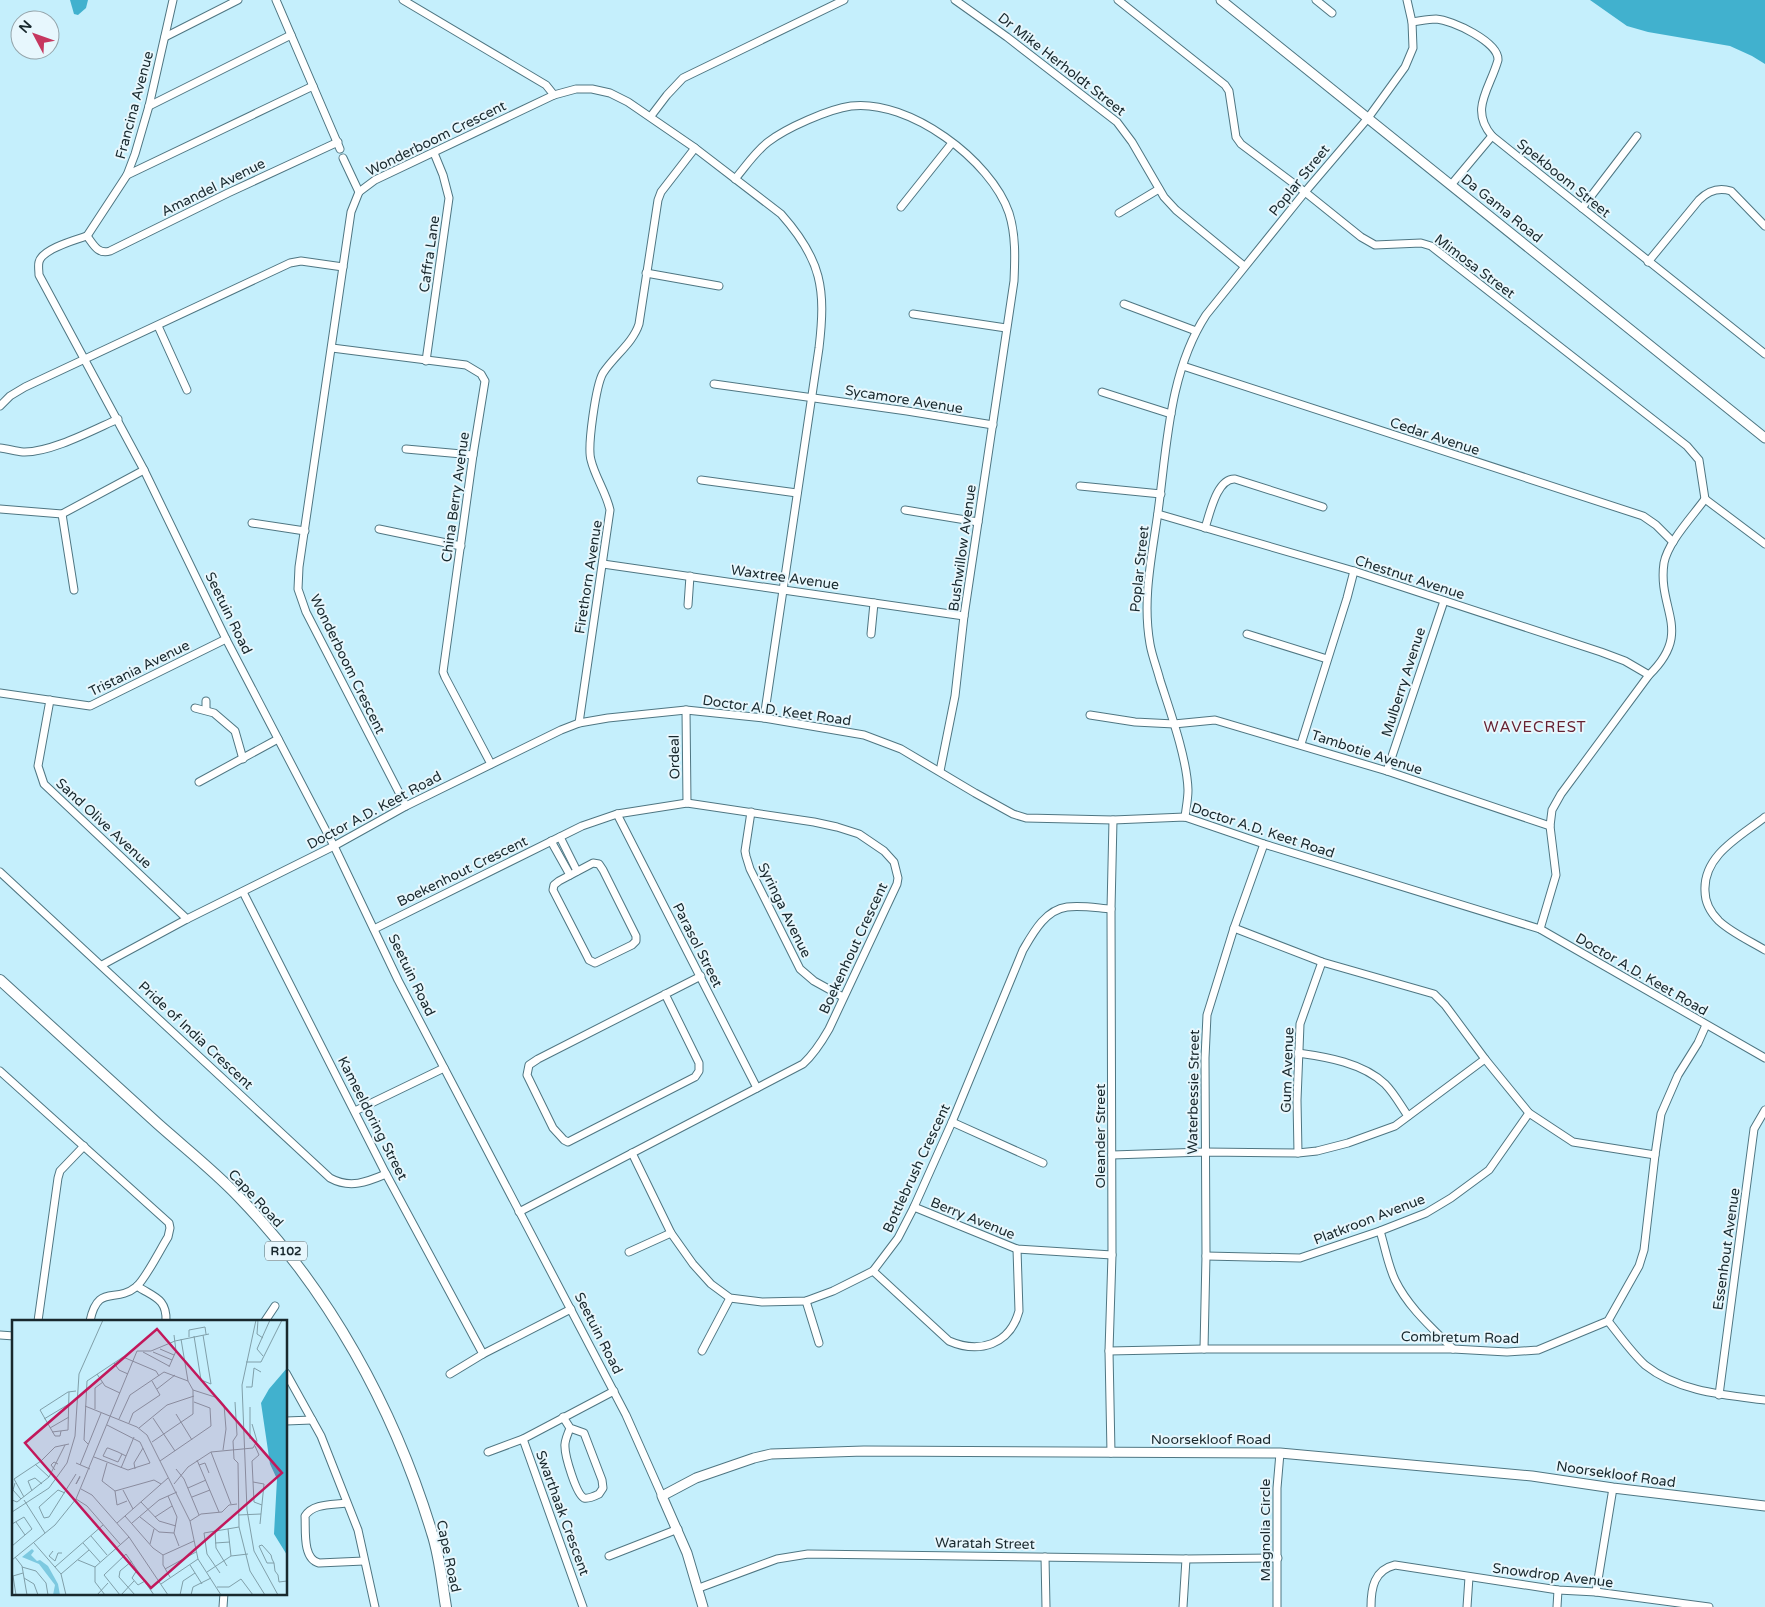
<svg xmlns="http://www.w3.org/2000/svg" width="1765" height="1607" font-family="'Varela Round',sans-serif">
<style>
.water{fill:#41b1ce}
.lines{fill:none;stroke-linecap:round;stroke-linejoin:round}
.street-casing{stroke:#4f7682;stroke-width:9}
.secondary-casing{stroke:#4f7682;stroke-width:11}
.primary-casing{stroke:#4f7682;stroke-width:12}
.street{stroke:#fff;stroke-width:7}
.secondary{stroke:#fff;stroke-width:9}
.primary{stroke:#fff;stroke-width:10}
.labels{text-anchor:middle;stroke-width:4;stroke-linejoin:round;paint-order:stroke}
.shield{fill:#e7f7fd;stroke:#56666b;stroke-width:1}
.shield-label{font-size:12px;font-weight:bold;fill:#18282d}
.street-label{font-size:14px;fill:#18282d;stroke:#e7f7fd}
.neighbourhood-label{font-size:15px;letter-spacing:1px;fill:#662132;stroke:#e7f7fd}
.inset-road{fill:none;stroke:#809fa9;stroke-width:1}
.view{fill:#c2185b;fill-opacity:0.15;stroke:#c2185b;stroke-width:2.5}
.inset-edge{fill:none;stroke:#18282d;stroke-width:2.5}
</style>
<rect width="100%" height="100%" fill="#c5effc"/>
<g class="water">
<path d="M 70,0 L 88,0 L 86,8 L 78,15 L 74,14 Z"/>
<path d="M 1590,0 L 1765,0 L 1765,64 L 1752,56 L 1730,46 L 1648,32 L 1627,26 Z"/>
</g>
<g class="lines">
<defs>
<g id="street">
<path d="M 276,0 L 340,149"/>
<path d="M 403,0 L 546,85 L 554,95"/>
<path d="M 955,0 L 1007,37 L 1117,122 L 1132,142 L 1164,197 L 1176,210 L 1244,266"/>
<path d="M 1118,0 L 1225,85 L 1229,91 L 1236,137 L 1241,144 L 1305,192 L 1361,237 L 1375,245 L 1421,243 L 1431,246 L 1687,446 L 1699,460 L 1705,499"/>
<path d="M 1316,0 L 1332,13"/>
<path d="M 1412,22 C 1420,21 1428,19 1436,19 C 1452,20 1499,42 1498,60 C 1490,89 1469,109 1492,136 L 1765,354"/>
<path d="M 165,37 L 238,0"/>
<path d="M 149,106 L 291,35"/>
<path d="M 651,116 L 667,95 L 683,78 L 844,0"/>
<path d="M 343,158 L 359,192"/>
<path d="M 127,175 L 313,86"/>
<path d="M 735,179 C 746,166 755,152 768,142 C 786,128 829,109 851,106 C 909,99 991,160 1009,213 C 1016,235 1015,259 1014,281 L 964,616 L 955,696 L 940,771"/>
<path d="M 1451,185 L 1492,136"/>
<path d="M 901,207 L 952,143"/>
<path d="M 1582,208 L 1637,136"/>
<path d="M 1119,213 L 1159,189"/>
<path d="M 87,236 C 75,240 42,249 39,262 C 38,266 39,271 39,275 L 144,470 L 226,639 L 334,846 L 398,980 L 626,1415 L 662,1496"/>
<path d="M 87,236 C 93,244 98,255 110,251 L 228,193 L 338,142"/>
<path d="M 87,236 L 127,175 L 135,154 L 149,106 L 173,0"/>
<path d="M 1648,262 L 1699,200 C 1708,191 1718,187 1731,191 L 1765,226"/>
<path d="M 646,273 L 719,286"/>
<path d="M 1124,304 L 1196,331"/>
<path d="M 913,314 L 1006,328"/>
<path d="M 158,326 L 187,390"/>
<path d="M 332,348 L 466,365 L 481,374 L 485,381 L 473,455 L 443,672 L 445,677 L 491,764"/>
<path d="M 426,361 L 449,198 L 443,175 L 434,153"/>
<path d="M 1183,366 L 1643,516 L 1656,525 L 1673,542"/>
<path d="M 714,384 L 907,411 L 993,425"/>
<path d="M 1102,392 L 1171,414"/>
<path d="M 0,406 L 10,396 L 25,387 L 290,263 L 301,261 L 343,267"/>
<path d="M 0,448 C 8,449 15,451 23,452 C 50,453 93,430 118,419"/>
<path d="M 406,449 L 473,455"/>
<path d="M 701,480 L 797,493"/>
<path d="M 1080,486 L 1161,494"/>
<path d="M 1705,499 L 1765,544"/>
<path d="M 0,509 L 62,514 L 144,470"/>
<path d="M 905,510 L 978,522"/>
<path d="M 62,514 L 74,590"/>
<path d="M 1158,514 L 1354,571 L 1601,652 L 1625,661 L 1649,675"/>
<path d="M 252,523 L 305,531"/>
<path d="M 1205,528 C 1210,513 1217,478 1235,479 L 1323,507"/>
<path d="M 379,529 L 461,546"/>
<path d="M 603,564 L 964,616"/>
<path d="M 688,605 L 690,576"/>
<path d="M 871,634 L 874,603"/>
<path d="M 1247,634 L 1327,659"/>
<path d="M 0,693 L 90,706 L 226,639"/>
<path d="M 50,700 L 38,766 L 44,784 L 187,919"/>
<path d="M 195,708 L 214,713 L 235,731 L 243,759"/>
<path d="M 206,710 L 206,701"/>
<path d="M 686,710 L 687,803"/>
<path d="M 1090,715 L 1135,722 L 1174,724 L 1215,720 L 1387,771 L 1550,826"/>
<path d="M 579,723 L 610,510 C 606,492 595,477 591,460 C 587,447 596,385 603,373 C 614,356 633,343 639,324 L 658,200 L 661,192 L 695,148"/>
<path d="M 1301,744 L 1347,598 L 1354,571"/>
<path d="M 1387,771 L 1444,601"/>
<path d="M 199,782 L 278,739"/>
<path d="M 406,806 L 306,612 L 298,589 L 299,567 L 351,212 L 359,192 L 375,180 L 554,95 L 576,89 L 592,89 L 610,93 L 628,102 L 695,148 L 781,214 C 822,260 826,289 819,348 L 764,718"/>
<path d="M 751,812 L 745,851 L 746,856 L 750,869 L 800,969 L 814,981 L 843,997"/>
<path d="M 617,814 L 757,1088"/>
<path d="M 1185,817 C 1186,808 1188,799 1188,790 C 1187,758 1170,711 1160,680 C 1157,668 1152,656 1150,644 C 1142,599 1152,556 1158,512 C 1167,446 1169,372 1206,315 L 1305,192 L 1368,118 L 1405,67 L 1413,48 L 1412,22 L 1407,0"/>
<path d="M 1765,817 C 1741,836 1703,855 1705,891 C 1705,903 1710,912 1719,921 C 1732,933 1750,941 1765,950"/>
<path d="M 560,837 L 577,871"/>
<path d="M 551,841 L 570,875"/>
<path d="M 593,863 L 599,864 L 603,870 L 636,936 L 636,941 L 632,945 L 595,963 L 589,960 L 586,954 L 553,890 L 554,885 L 559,881 Z"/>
<path d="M 0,872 L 330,1178 C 350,1189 367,1182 386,1174"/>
<path d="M 243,892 L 386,1174 L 483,1354"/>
<path d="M 1234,928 L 1322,962 L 1434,994 L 1445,1005 L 1485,1059 L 1529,1113 L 1573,1142 L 1655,1155"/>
<path d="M 374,929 L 582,826 L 617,814 L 687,803 L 814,822 L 837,827 L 859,834 L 884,851 L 894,862 L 898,878 L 897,884 L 829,1029 C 821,1043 814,1054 803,1064 L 519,1212"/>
<path d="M 1540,929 L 1556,875 L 1550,826 L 1552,810 L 1561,794 L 1649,675 C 1694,631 1657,610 1664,563 C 1668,542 1692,517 1705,499"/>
<path d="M 102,965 L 187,919 L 334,846 L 406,806 L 561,730 L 579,723 L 608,718 L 686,710 L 764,718 L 864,735 L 901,749 L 975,793 L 1013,814 L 1026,818 L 1113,820 L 1185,817 L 1264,844 L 1540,929 L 1765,1058"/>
<path d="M 665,994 L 699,1063 L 699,1071 L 695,1077 L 568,1142 L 564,1140 L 553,1128 L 527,1075 L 529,1065 L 538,1059 L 701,976"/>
<path d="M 1298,1053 C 1327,1057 1363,1063 1385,1084 C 1394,1093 1401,1106 1408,1116"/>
<path d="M 0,1071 L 169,1223 L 170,1228 L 168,1237 C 161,1248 145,1280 136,1287 C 115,1304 98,1283 90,1321"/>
<path d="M 355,1111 L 444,1068"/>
<path d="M 952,1122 L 1043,1163"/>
<path d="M 632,1153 L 671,1233 L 693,1264 L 711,1284 L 730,1298 L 762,1302 L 806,1301 L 833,1291 L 873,1271 L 898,1238 L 914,1207 L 952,1122 L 1023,950 C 1033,933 1045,910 1067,907 C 1081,905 1097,908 1111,909"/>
<path d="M 1298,1153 L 1297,1100 L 1300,1024 L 1322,962"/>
<path d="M 1112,1155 L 1205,1152 L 1298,1153 L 1317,1151 L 1348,1143 L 1395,1126 L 1485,1059"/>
<path d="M 914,1207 L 1017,1249 L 1112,1255"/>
<path d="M 1380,1231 C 1385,1247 1388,1265 1395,1280 C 1408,1307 1432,1328 1453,1349"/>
<path d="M 629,1252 L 671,1233"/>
<path d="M 1206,1256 L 1300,1258 L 1380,1231 L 1426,1213 L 1451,1198 L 1489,1170 L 1529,1113"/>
<path d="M 873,1271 L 949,1341 C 979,1354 1010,1345 1019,1311 L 1017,1249"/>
<path d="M 137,1286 C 153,1297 167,1298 166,1321"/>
<path d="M 806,1301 L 819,1343"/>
<path d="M 38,1321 L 58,1178 L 60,1171 L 84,1146"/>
<path d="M 265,1321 L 275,1306"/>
<path d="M 1608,1321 C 1620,1336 1631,1352 1645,1365 C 1679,1392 1724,1395 1765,1400"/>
<path d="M 0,1335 L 14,1336"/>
<path d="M 1204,1349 L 1206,1256 L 1205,1058 L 1207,1015 L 1234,928 L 1264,844"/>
<path d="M 702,1351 L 730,1298"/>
<path d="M 1109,1351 L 1204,1349 L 1453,1349 L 1507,1352 L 1538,1350 L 1608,1321 L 1639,1266 L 1644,1250 L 1655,1155 L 1661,1114 L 1678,1075 L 1698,1043 L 1706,1025"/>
<path d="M 286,1373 L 321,1436 L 358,1530 L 375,1607"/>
<path d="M 450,1374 L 483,1354 L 571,1309"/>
<path d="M 1719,1395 L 1754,1129 L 1765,1110"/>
<path d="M 563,1417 L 570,1428 L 584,1433 L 602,1480 L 603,1488 L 599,1494 C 595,1496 589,1499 584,1498 C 576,1494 565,1456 565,1447 C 564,1441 568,1434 570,1428"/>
<path d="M 286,1421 L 312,1420"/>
<path d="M 523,1439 L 583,1607"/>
<path d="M 488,1452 L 523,1439 L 614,1391"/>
<path d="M 1111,1453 L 1109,1351 L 1112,1255 L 1111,909 L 1113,820"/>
<path d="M 346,1503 C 333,1505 313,1503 305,1516 C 306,1529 302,1559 319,1563 L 364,1561"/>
<path d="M 609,1556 L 678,1529"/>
<path d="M 1045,1557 L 1046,1607"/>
<path d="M 699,1588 L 777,1559 L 808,1554 L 1186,1559 L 1278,1558"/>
<path d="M 1596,1592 L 1613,1488"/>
<path d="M 223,1607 L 224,1593"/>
<path d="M 1183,1607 L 1186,1559"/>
<path d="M 1277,1607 L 1277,1488 L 1280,1453"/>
<path d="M 1371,1607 C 1371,1588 1374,1570 1395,1565 L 1558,1590 L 1596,1592 L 1709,1607"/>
<path d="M 1467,1607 L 1469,1577"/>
<path d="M 1557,1607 L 1558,1590"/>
</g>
<g id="secondary">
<path d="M 1221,0 L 1765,438"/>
<path d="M 703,1607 L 687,1553 L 662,1496 L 696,1478 L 754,1458 L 771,1454 L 864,1451 L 1280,1453 L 1532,1476 L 1613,1488 L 1765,1506"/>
</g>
<path id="primary" d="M 0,980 C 52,1028 106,1076 158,1124 C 185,1148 213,1170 238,1196 C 329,1290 394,1408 432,1533 C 440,1557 442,1583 446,1607"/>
</defs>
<use href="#street" class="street-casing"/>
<use href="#secondary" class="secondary-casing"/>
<use href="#primary" class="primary-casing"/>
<use href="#street" class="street"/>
<use href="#secondary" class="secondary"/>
<use href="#primary" class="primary"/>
</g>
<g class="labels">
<rect class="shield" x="265" y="1241.5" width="42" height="19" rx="4"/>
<g class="shield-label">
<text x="286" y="1255">R102</text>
</g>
<g class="street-label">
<text transform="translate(1062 64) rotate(38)" y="5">Dr Mike Herholdt Street</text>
<text transform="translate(134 105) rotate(-75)" y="5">Francina Avenue</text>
<text transform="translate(436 138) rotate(-26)" y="5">Wonderboom Crescent</text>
<text transform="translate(1564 178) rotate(39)" y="5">Spekboom Street</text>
<text transform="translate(1299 180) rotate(-51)" y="5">Poplar Street</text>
<text transform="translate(213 187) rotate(-26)" y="5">Amandel Avenue</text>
<text transform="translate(1502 208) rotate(39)" y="5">Da Gama Road</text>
<text transform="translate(429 254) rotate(-82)" y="5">Caffra Lane</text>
<text transform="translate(1475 266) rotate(37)" y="5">Mimosa Street</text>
<text transform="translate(904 399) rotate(9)" y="5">Sycamore Avenue</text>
<text transform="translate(1435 436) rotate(18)" y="5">Cedar Avenue</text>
<text transform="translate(455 497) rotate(-82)" y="5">China Berry Avenue</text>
<text transform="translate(962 548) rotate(-82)" y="5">Bushwillow Avenue</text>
<text transform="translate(1139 569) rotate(-84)" y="5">Poplar Street</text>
<text transform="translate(588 577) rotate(-81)" y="5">Firethorn Avenue</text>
<text transform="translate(785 577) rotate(8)" y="5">Waxtree Avenue</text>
<text transform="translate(1410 577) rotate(18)" y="5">Chestnut Avenue</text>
<text transform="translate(229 613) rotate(64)" y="5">Seetuin Road</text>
<text transform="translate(348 664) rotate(64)" y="5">Wonderboom Crescent</text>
<text transform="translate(139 668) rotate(-26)" y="5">Tristania Avenue</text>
<text transform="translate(1403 682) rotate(-72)" y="5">Mulberry Avenue</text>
<text transform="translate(777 710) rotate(8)" y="5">Doctor A.D. Keet Road</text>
<text transform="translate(1367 752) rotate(18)" y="5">Tambotie Avenue</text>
<text transform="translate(674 757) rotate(-91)" y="5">Ordeal</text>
<text transform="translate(374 810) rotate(-28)" y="5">Doctor A.D. Keet Road</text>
<text transform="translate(104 823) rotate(43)" y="5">Sand Olive Avenue</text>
<text transform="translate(1263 830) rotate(18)" y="5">Doctor A.D. Keet Road</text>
<text transform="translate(462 871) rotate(-26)" y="5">Boekenhout Crescent</text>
<text transform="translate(785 910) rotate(64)" y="5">Syringa Avenue</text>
<text transform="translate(698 945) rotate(63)" y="5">Parasol Street</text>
<text transform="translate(853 948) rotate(-65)" y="5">Boekenhout Crescent</text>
<text transform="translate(1642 974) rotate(30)" y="5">Doctor A.D. Keet Road</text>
<text transform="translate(412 975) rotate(64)" y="5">Seetuin Road</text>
<text transform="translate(196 1035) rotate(43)" y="5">Pride of India Crescent</text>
<text transform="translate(1287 1070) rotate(-88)" y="5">Gum Avenue</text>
<text transform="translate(1193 1092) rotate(-89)" y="5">Waterbessie Street</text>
<text transform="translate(373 1118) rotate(63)" y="5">Kameeldoring Street</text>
<text transform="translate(1100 1136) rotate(-90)" y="5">Oleander Street</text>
<text transform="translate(916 1168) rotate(-65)" y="5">Bottlebrush Crescent</text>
<text transform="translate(256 1198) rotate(47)" y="5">Cape Road</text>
<text transform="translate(973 1218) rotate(22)" y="5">Berry Avenue</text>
<text transform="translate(1369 1219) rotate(-21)" y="5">Platkroon Avenue</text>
<text transform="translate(1726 1249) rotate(-82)" y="5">Essenhout Avenue</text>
<text transform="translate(599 1333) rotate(63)" y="5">Seetuin Road</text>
<text transform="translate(1460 1337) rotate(1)" y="5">Combretum Road</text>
<text x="1211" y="1444">Noorsekloof Road</text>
<text transform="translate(1616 1474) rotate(8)" y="5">Noorsekloof Road</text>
<text transform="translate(563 1513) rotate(70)" y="5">Swarthaak Crescent</text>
<text transform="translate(1265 1530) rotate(-90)" y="5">Magnolia Circle</text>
<text transform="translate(985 1543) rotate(1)" y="5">Waratah Street</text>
<text transform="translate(449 1556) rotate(78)" y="5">Cape Road</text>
<text transform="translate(1553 1575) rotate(7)" y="5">Snowdrop Avenue</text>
</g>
<g class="neighbourhood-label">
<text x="1535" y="732">WAVECREST</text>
</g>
</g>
<g transform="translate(12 1320)">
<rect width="275" height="275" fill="#c5effc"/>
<path d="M 20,229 L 22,231 L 19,235 L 25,241 L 28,240 L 36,246 L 46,264 L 48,275 L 41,275 L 43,265 L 27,244 L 10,237 Z" fill="#7dc9e0"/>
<path d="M 275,48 L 275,235 L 262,214 L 265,159 L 258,144 L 249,83 L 257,69 Z" fill="#41b1ce"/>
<path class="inset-road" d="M 244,0 L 230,65 L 235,190 L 242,231 L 266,275M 246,0 L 245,14 L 251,18M 182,16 L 189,60 L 199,64 L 191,15M 177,17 L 177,10 L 193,7 L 194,14M 169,19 L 176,61M 148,29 L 162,35M 131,32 L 157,46M 141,32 L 160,40M 251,36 L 245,29 L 258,0M 234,42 L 249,42 L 270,0M 102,43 L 107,50 L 116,54M 157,47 L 164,31 L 162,15M 85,54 L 93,66 L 108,73M 234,67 L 240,67 L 242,48 L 249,52M 145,69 L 163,55M 181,70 L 206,78 L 212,85 L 214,109 L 211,130M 223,82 L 225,115 L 221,121 L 222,139 L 226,143 L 227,207 L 238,251 L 253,275M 73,86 L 125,107 L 135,115 L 178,201 L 186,239 L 209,275M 238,87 L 238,119M 83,89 L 83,68 L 91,62M 164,94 L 180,120M 141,98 L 163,131M 32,99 L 57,84M 107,99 L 118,75 L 152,52 L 176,61 L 181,70 L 181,94 L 140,122M 117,103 L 121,93 L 148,75 L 140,61M 38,108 L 57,97M 127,108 L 155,85 L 182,76M 49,111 L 48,116 L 43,116 L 28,90 L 56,72 L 64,71M 40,112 L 56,110 L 57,72M 76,124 L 72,120 L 75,61 L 111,37 L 144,51 L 147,56M 243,126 L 247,135 L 240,141 L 242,182 L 250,185M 199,132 L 219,184M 110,134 L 106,142 L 91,136 L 95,128 L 96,128 L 106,132 L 114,136M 82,137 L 116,150 L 138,143 L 128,122 L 95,105M 185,140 L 207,192M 148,141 L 199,106 L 198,88 L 182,82M 64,143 L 78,149M 95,143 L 90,161 L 103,171 L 142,160 L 149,164M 23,144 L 37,157M 68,145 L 89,93M 187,145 L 193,143 L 197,153M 109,148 L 122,117M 123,149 L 122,143 L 131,128M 164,149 L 172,159 L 187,195M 43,150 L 39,145 L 42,142 L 46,144M 68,157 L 64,164 L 68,156M 241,162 L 252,164 L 248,204M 3,163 L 1,170 L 9,179M 162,164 L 176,147 L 199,132 L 241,128 L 245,121 L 240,104M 176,168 L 194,160M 69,169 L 80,175 L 117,217 L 156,275M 111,170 L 121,189M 20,171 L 16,161 L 23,158 L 30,164M 103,171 L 105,185 L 115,181M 156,176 L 165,197 L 162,213 L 167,226M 12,177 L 2,159 L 29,141 L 43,127 L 57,124M 180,177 L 198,170M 64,179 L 75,186 L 108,224M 0,180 L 5,182 L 37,157 L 53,125M 12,180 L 33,213M 129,182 L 147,201 L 164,206M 0,192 L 37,168 L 55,143 L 63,116 L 67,54 L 91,0M 226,195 L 249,194M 113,196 L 141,228 L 151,235 L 182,221M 37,197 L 32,198 L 27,187 L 46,170 L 53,173M 37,197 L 64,154M 128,197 L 147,212 L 162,213M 143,197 L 160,186M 178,201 L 189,194 L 210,192 L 217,185 L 225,184M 4,202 L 13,215M 105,203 L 156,158M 120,203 L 147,180 L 165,172M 0,204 L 12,197 L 20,209 L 0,226M 216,209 L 219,236M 203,211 L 204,228 L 215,246M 79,216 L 95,235M 22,223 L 49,254 L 54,275M 71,223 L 88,242M 203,223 L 218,222M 138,224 L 142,209M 41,231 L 37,236 L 43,241 L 46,233 L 50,233M 151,235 L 151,245 L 158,257M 3,237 L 10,246 L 15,275M 0,240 L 43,205 L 64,179 L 125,31 L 139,31 L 163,21 L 197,14M 66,240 L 83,247M 120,241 L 108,251 L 107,257 L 123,275M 262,243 L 255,243 L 247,226 L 250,225 L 259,235 L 260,239 L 262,243 L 263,251 L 266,255 L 267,262 L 275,261M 178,245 L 190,264M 10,247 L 24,251 L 34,263 L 36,275M 43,247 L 91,205M 153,249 L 184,232M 125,250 L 120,258 L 126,265 L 133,261M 195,252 L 219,236 L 236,234M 208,253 L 195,234 L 192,213 L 227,207M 49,254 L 77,230M 12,258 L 22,264 L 26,275M 149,264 L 186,239M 205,267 L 217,267 L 229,259 L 241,275M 4,275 L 1,256 L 11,253M 85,275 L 96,263M 93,275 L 83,262 L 83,247 L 117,217M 108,275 L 92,255 L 114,234 L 142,275M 109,275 L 122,261M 168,275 L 171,261 L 183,253M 179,275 L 181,267 L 199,258"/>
<path class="view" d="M 145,9 L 270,153 L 139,268 L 13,123 Z"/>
<rect width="275" height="275" class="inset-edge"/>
</g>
<g transform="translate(35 35) rotate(311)"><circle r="24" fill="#e7f7fd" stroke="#94a4aa"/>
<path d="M0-4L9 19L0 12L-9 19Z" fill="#c6375f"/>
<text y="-8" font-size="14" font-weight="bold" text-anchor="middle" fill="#18282d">N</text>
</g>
</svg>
